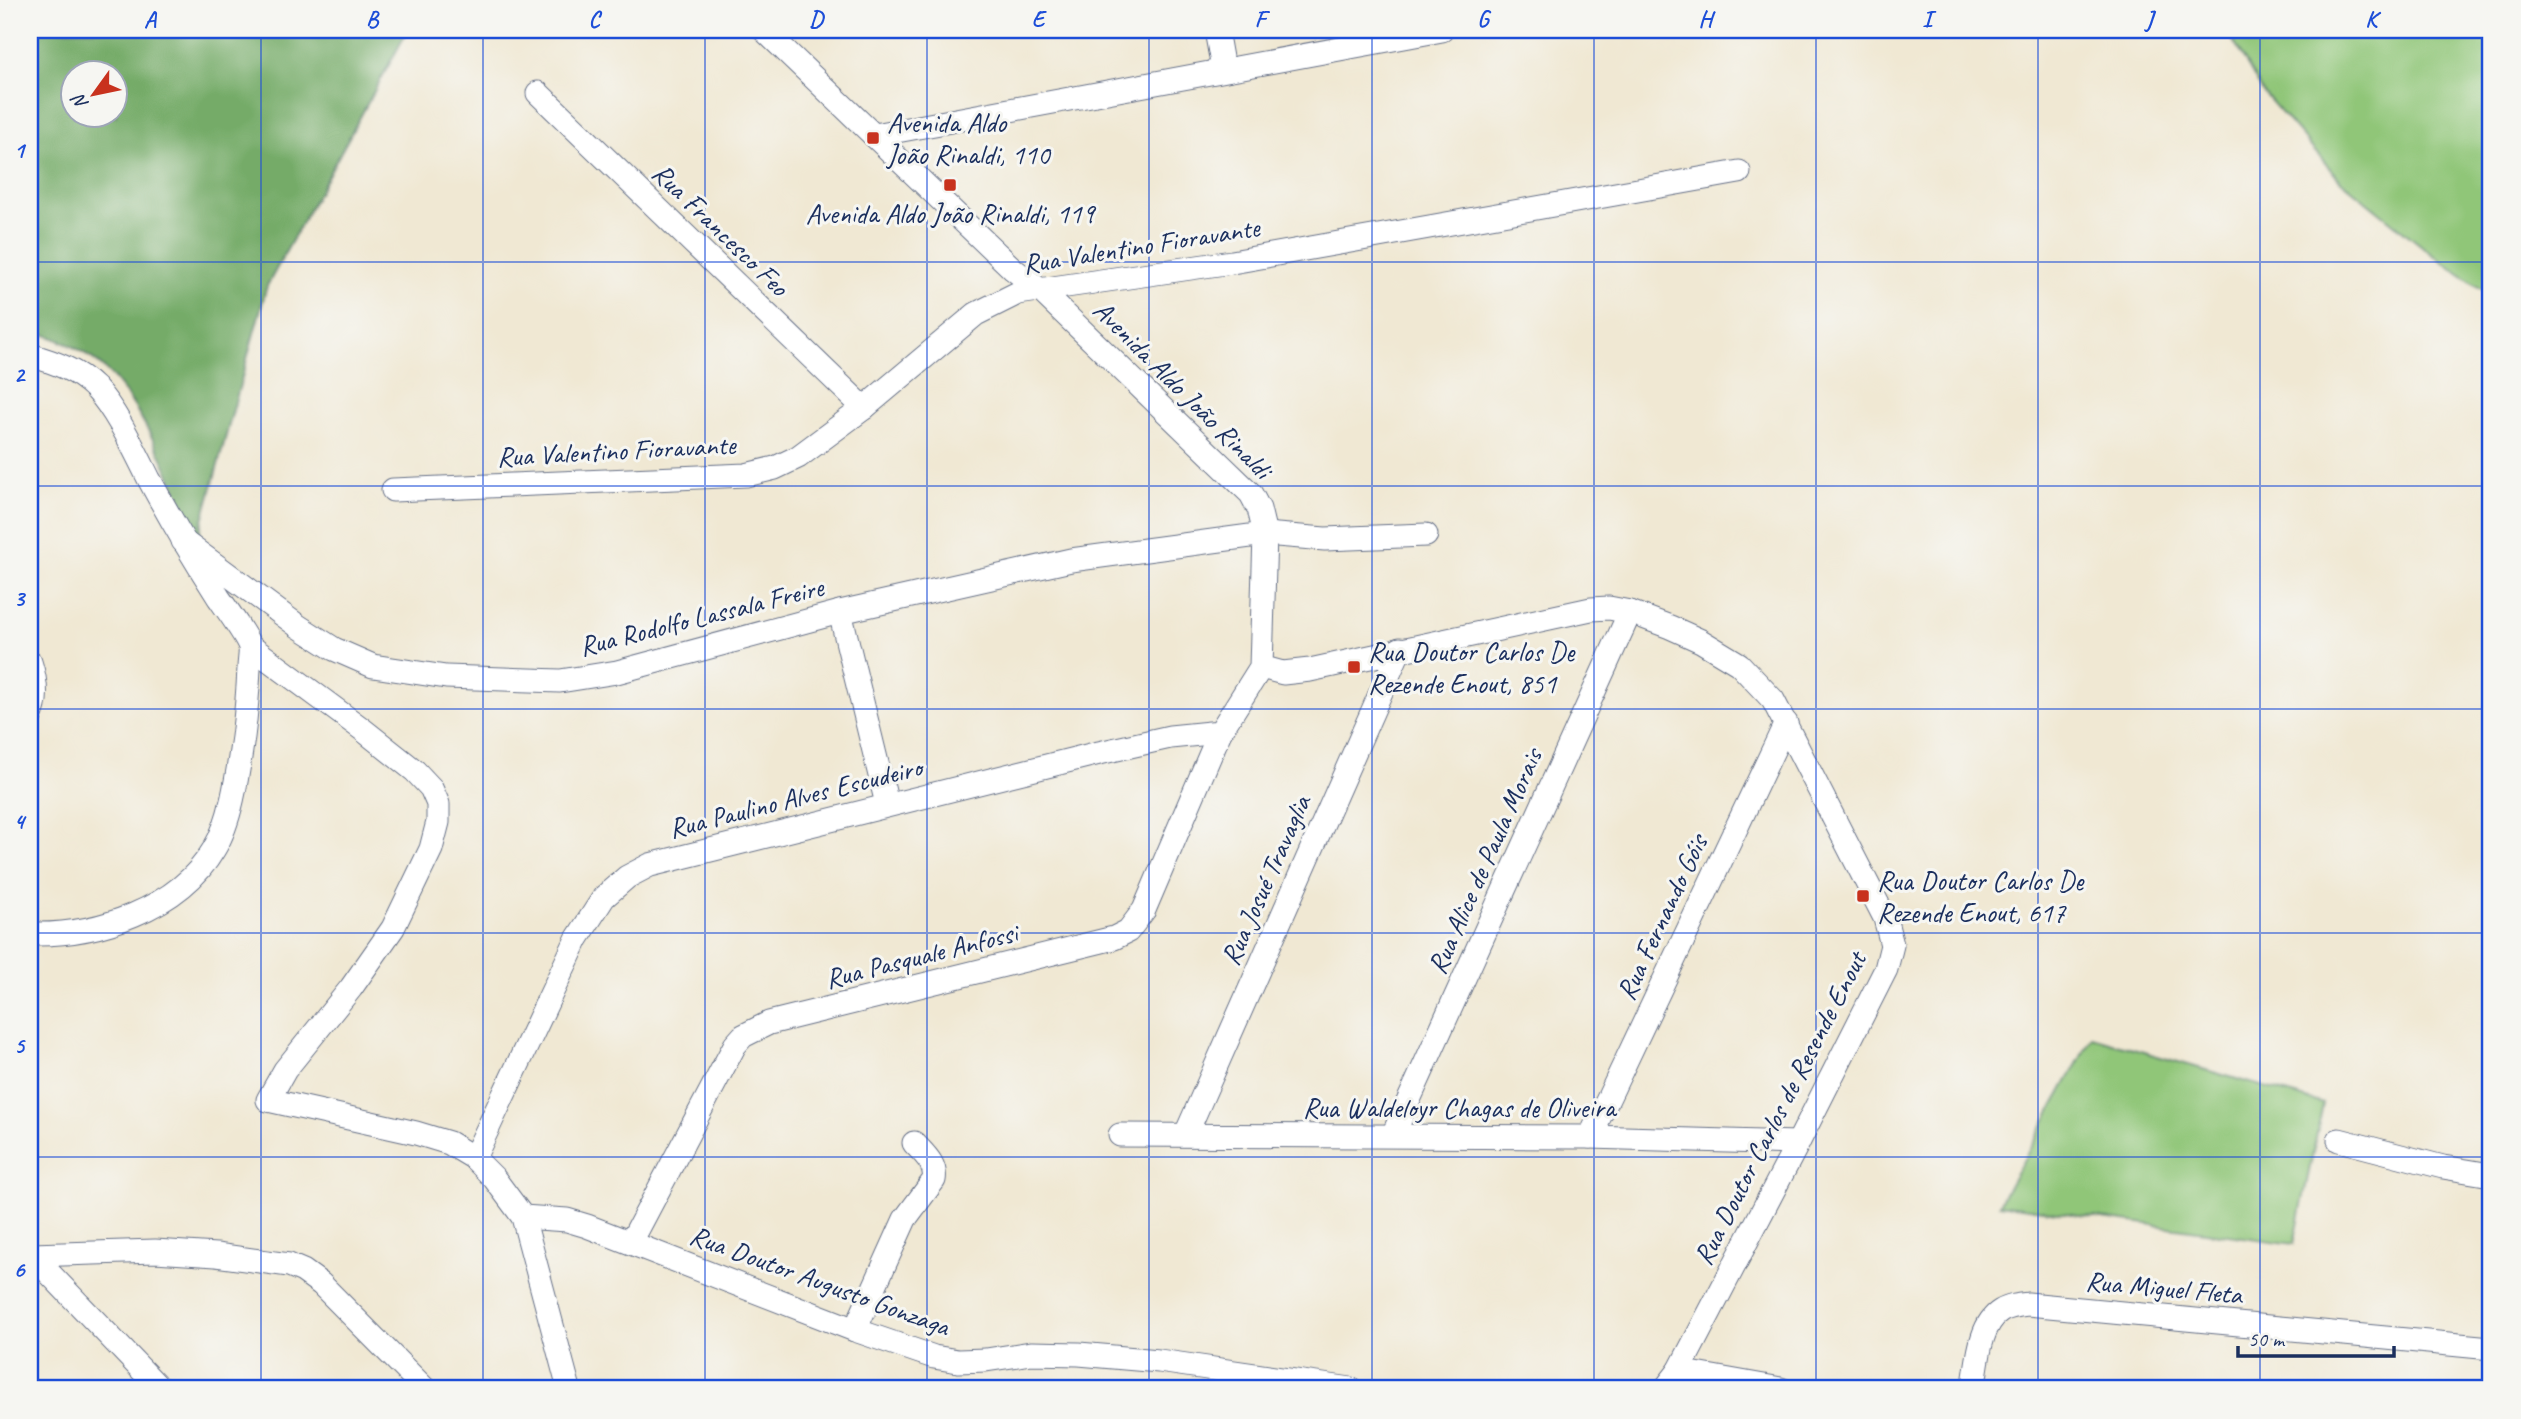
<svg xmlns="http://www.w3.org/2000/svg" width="2521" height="1419" font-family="Caveat,sans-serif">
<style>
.green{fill:#90c678;stroke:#567a6b;stroke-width:2}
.forest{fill:#74ab68;stroke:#486d63;stroke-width:2;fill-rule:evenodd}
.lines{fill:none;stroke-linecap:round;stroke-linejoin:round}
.street-casing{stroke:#667087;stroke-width:25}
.street{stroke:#fff;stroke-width:23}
.grid{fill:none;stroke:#1d4ed8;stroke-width:2;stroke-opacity:0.55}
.poi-dot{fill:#c8321e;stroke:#f6f6f2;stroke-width:2.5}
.labels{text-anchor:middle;stroke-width:6;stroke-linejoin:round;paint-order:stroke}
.poi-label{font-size:28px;fill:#1b2f5e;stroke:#f6f6f2;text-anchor:start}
.street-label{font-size:28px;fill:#1b2f5e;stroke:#f6f6f2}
.neatline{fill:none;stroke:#1d4ed8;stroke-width:2.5}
.grid-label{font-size:23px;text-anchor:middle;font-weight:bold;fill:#1d4ed8}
</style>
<rect width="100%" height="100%" fill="#f6f6f2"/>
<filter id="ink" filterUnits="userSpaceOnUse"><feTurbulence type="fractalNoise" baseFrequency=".0143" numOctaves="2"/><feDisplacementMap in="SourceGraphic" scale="14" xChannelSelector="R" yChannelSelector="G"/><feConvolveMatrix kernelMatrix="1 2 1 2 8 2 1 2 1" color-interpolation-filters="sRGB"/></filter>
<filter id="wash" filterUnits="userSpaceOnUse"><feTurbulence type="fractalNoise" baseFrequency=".00686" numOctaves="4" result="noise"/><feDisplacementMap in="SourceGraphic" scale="28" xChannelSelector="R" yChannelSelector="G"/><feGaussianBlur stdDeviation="1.57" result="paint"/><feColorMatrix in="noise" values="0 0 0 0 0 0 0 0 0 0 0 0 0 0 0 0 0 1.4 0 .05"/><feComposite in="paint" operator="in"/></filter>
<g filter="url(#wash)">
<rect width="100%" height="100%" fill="#f0e8d3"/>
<g class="green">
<path d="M 2227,30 L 2491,30 L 2491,296 L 2433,255 L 2340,180 L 2262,91 Z"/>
<path d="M 2092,1037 L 2323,1104 L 2294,1244 L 1999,1204 Z"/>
</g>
<path class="forest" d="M 30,30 L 408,30 L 267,286 L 198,538 C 173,485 148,415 109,373 C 88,351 58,338 30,330 ZM 74,74 L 116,74 L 116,116 L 74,116 Z"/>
</g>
<g filter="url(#ink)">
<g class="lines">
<defs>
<g id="street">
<path d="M 1216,30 L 1223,69"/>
<path d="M 538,93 L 864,408"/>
<path d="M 875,135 L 1442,30"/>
<path d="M 30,355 C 54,362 77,370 95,388 C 116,410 135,451 149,479 C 171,520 194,559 219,598 C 226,608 247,637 250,647 C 251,653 249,662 249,668 C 248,692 246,714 243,737 C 238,771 232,820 214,849 C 179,909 96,936 30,934"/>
<path d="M 393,490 L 746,475 L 775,468 L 798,457 L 864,408 L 976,314 L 1018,293 L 1232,262 L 1739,172"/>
<path d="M 183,541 L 298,626 L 334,649 L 373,666 L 446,677 L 560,681 L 617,672 L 840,612 L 1071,560 L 1265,534 L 1325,539 L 1426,535"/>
<path d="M 840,612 L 887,804"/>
<path d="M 250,646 L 362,729 L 415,771 L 431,788 L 438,804 L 438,822 L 431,849 L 393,928 L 351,988 L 285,1070 L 268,1100 L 416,1133 L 449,1143 L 474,1158 L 494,1178 L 523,1217 L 569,1389"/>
<path d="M 30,662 C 36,680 39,699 30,717"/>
<path d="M 1261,667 L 1283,673 L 1310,670 L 1591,609 L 1609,608 L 1630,612 L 1670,627 L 1701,641 L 1739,664 L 1773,700 L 1885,918 L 1892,945 L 1886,969 L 1798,1143 L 1679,1371 L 1665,1389"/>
<path d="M 1186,1134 L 1400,649"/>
<path d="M 1120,1135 L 1590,1137 L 1798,1143"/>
<path d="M 1393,1135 L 1630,612"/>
<path d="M 1590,1137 L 1786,723"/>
<path d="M 2339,1140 L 2443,1167 L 2491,1175"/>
<path d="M 474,1158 L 577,939 L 604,897 L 627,877 L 650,865 L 1099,753 L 1170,737 L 1220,732 L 1261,667 L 1265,534 L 1259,509 L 1251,494 L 1040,290 L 1013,269 L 764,30"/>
<path d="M 523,1217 L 567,1220 L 587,1226 L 855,1330 L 934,1357 L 958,1361 L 986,1360 L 1031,1353 L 1079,1354 L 1159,1361 L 1351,1389"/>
<path d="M 631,1242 L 735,1045 L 743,1036 L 769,1023 L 1114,938 L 1128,931 L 1144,910 L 1220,732"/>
<path d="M 30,1253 L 160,1389"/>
<path d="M 32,1255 L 155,1251 L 216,1255 L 289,1265 L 303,1271 L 321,1284 L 425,1389"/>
<path d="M 855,1330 L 905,1219 L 934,1180 C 937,1164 924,1154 914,1143"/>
<path d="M 1679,1371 L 1781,1389"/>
<path d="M 1973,1389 C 1978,1366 1978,1325 2001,1311 C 2009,1306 2019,1305 2028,1304 L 2491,1348"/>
</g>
</defs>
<use href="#street" class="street-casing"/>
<use href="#street" class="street"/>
</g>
</g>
<path class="grid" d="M 261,30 L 261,1389M 483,30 L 483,1389M 705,30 L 705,1389M 927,30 L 927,1389M 1149,30 L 1149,1389M 1372,30 L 1372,1389M 1594,30 L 1594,1389M 1816,30 L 1816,1389M 2038,30 L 2038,1389M 2260,30 L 2260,1389M 30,262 L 2491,262M 30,486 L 2491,486M 30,709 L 2491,709M 30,933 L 2491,933M 30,1157 L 2491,1157"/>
<g class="poi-dot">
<rect x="866" y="131" width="14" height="14" rx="3.5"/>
<rect x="943" y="178" width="14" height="14" rx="3.5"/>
<rect x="1347" y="660" width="14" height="14" rx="3.5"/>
<rect x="1856" y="889" width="14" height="14" rx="3.5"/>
</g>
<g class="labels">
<g class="poi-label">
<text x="887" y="132">Avenida Aldo<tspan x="887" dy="32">João Rinaldi, 110</tspan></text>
<text x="950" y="223" text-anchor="middle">Avenida Aldo João Rinaldi, 119</text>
<text x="1368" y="661">Rua Doutor Carlos De<tspan x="1368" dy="32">Rezende Enout, 851</tspan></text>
<text x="1877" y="890">Rua Doutor Carlos De<tspan x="1877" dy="32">Rezende Enout, 617</tspan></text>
</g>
<g class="street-label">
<text transform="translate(721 229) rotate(44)" y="10">Rua Francesco Feo</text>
<text transform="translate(1141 245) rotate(-9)" y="10">Rua Valentino Fioravante</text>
<text transform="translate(1183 389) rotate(45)" y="10">Avenida Aldo João Rinaldi</text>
<text transform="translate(616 450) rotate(-3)" y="10">Rua Valentino Fioravante</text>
<text transform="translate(701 616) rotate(-14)" y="10">Rua Rodolfo Lassala Freire</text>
<text transform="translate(795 797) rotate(-14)" y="10">Rua Paulino Alves Escudeiro</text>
<text transform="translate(1484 861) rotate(-66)" y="10">Rua Alice de Paula Morais</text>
<text transform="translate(1265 880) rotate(-66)" y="10">Rua Josué Travaglia</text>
<text transform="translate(1661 917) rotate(-65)" y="10">Rua Fernando Góis</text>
<text transform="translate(921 955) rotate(-14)" y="10">Rua Pasquale Anfossi</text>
<text x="1459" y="1117">Rua Waldeloyr Chagas de Oliveira</text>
<text transform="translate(1779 1108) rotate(-63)" y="10">Rua Doutor Carlos de Resende Enout</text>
<text transform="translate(820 1280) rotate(20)" y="10">Rua Doutor Augusto Gonzaga</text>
<text transform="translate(2164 1287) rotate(5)" y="10">Rua Miguel Fleta</text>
</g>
</g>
<rect width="2521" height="1419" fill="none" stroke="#f6f6f2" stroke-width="77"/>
<g transform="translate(94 94) rotate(237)"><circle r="33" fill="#f6f6f2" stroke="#9ea6b7" stroke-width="2"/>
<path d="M0-5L12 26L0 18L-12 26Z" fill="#c8321e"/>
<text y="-10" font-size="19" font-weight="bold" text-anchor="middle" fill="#1b2f5e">N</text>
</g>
<path d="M2238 1346v10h156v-10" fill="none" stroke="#1b2f5e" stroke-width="3.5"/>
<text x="2248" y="1346" font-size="21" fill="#1b2f5e" stroke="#f6f6f2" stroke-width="5" paint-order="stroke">50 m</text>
<rect x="38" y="38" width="2444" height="1342" class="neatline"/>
<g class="grid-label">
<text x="150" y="27">A</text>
<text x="372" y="27">B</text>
<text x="594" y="27">C</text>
<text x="816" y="27">D</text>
<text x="1038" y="27">E</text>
<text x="1260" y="27">F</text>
<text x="1483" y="27">G</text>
<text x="1705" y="27">H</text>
<text x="1927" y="27">I</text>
<text x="2149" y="27">J</text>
<text x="2371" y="27">K</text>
<text x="19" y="158">1</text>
<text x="19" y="382">2</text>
<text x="19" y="606">3</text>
<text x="19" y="829">4</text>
<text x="19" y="1053">5</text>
<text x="19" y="1277">6</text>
</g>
</svg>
